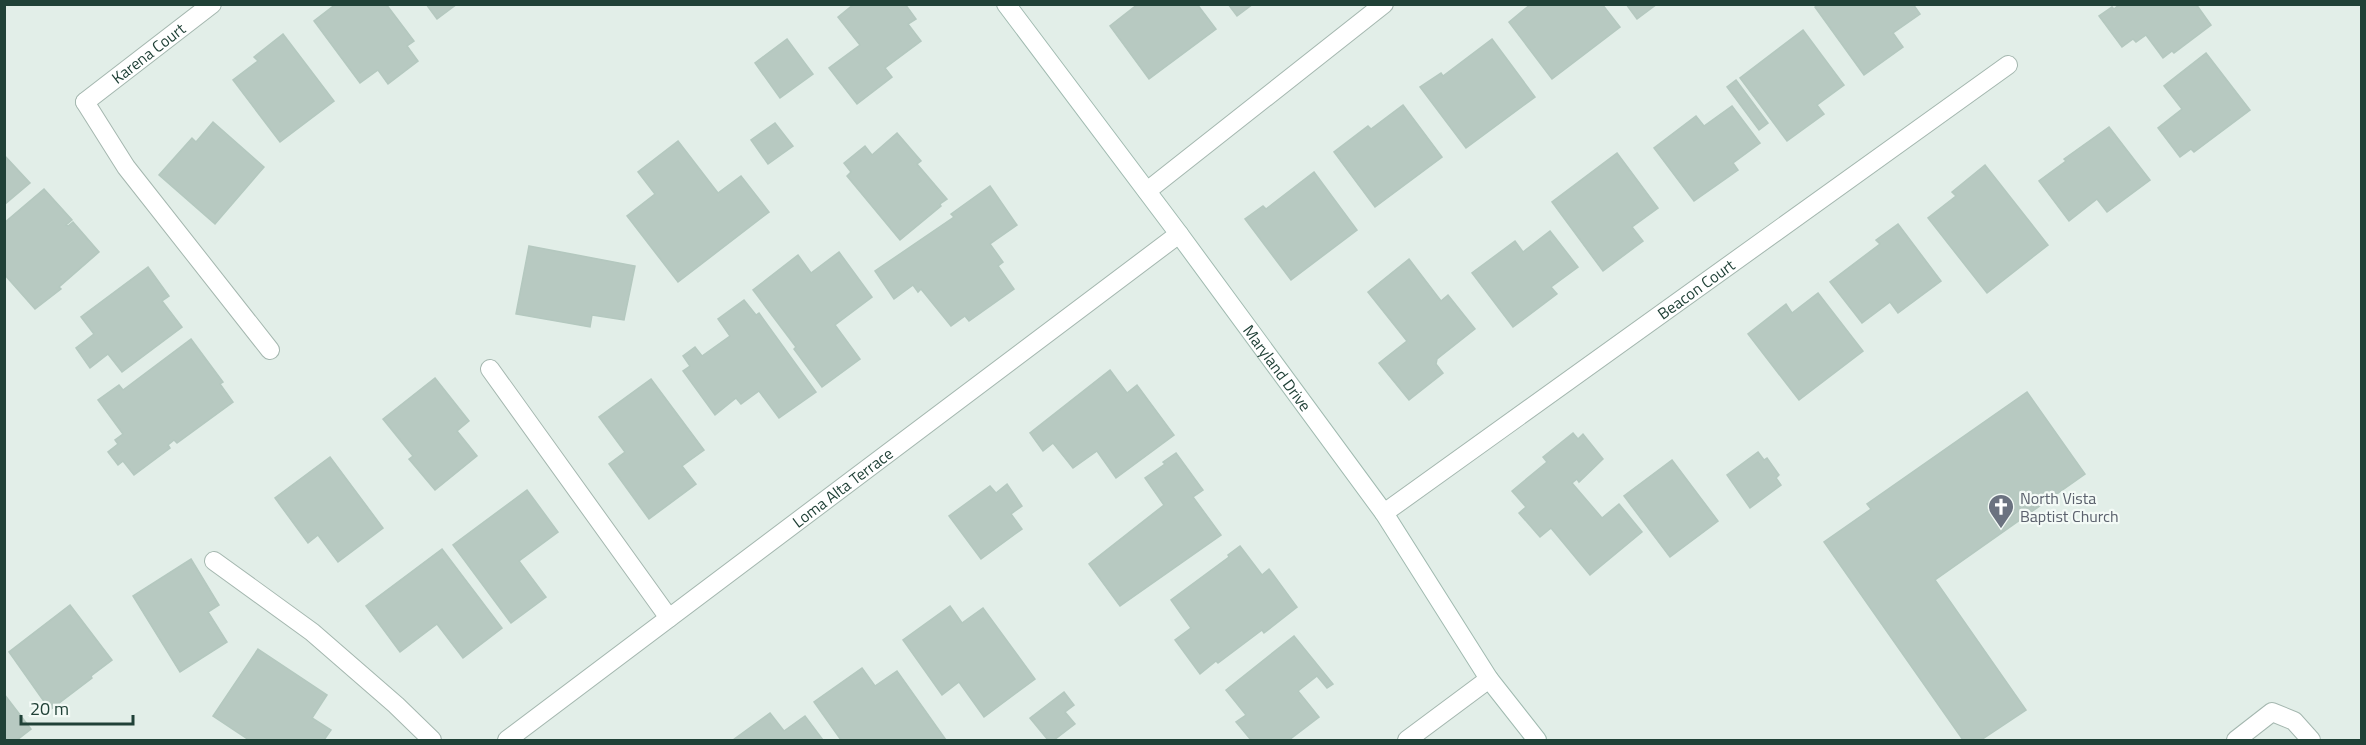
<svg xmlns="http://www.w3.org/2000/svg" width="2366" height="745" font-family="'Titillium Web',sans-serif">
<style>
.building{fill:#b7c9c1;stroke:#b4c8bf;stroke-width:1.5}
.lines{fill:none;stroke-linecap:round;stroke-linejoin:round}
.lane-casing{stroke:#a4b7af;stroke-width:20}
.street-casing{stroke:#a4b7af;stroke-width:20}
.secondary-casing{stroke:#a0bab0;stroke-width:20}
.lane{stroke:#fff;stroke-width:18}
.street{stroke:#fff;stroke-width:18}
.secondary{stroke:#fff;stroke-width:18}
.labels{text-anchor:middle;stroke-width:4.5;stroke-linejoin:round;paint-order:stroke}
.street-label{font-size:16px;fill:#204137;stroke:#f3faf6}
.worship-label{font-size:16px;fill:#5b616d;stroke:#f3faf6;text-anchor:start}
</style>
<rect width="100%" height="100%" fill="#e2eee8"/>
<g class="building">
<path d="M 336,4 L 386,4 L 414,41 L 407,46 L 418,61 L 388,84 L 378,70 L 360,83 L 314,21 Z"/>
<path d="M 426,4 L 457,4 L 437,19 Z"/>
<path d="M 854,4 L 905,4 L 916,19 L 908,24 L 921,41 L 885,68 L 892,77 L 857,104 L 829,68 L 860,45 L 838,17 Z"/>
<path d="M 1138,4 L 1197,4 L 1216,29 L 1149,79 L 1110,26 Z"/>
<path d="M 1228,4 L 1253,4 L 1237,16 Z"/>
<path d="M 1531,4 L 1602,4 L 1620,27 L 1552,79 L 1509,22 Z"/>
<path d="M 1626,4 L 1657,4 L 1637,19 Z"/>
<path d="M 1818,4 L 1913,4 L 1920,14 L 1893,33 L 1903,47 L 1864,75 L 1815,7 Z"/>
<path d="M 2120,4 L 2196,4 L 2211,25 L 2174,53 L 2172,51 L 2163,58 L 2146,35 L 2136,42 L 2133,39 L 2122,47 L 2099,16 L 2112,7 L 2114,9 Z"/>
<path d="M 1803,30 L 1844,85 L 1817,105 L 1824,114 L 1787,141 L 1740,78 Z"/>
<path d="M 283,34 L 334,101 L 280,142 L 233,80 L 258,61 L 254,57 Z"/>
<path d="M 787,39 L 813,74 L 780,98 L 755,63 Z"/>
<path d="M 1492,39 L 1535,97 L 1466,148 L 1420,87 L 1441,73 L 1443,76 Z"/>
<path d="M 2206,53 L 2250,110 L 2194,152 L 2191,149 L 2180,157 L 2158,128 L 2182,109 L 2164,86 Z"/>
<path d="M 1736,80 L 1768,123 L 1759,130 L 1727,87 Z"/>
<path d="M 1403,105 L 1442,157 L 1375,207 L 1334,152 L 1368,126 L 1371,129 Z"/>
<path d="M 1732,106 L 1760,143 L 1733,163 L 1738,170 L 1694,201 L 1654,148 L 1696,116 L 1704,126 Z"/>
<path d="M 213,122 L 264,167 L 215,224 L 159,175 L 192,138 L 196,142 Z"/>
<path d="M 775,123 L 793,146 L 768,164 L 751,140 Z"/>
<path d="M 2109,127 L 2150,180 L 2107,212 L 2097,199 L 2069,221 L 2039,181 L 2066,161 L 2064,159 Z"/>
<path d="M 897,133 L 921,161 L 917,164 L 947,199 L 940,204 L 941,206 L 900,240 L 847,176 L 851,172 L 844,163 L 865,146 L 872,155 Z"/>
<path d="M 678,141 L 718,193 L 741,176 L 769,212 L 678,282 L 627,216 L 655,194 L 638,172 Z"/>
<path d="M 1617,153 L 1658,208 L 1632,227 L 1643,241 L 1603,271 L 1552,202 Z"/>
<path d="M 4,155 L 30,183 L 4,205 Z"/>
<path d="M 1985,165 L 2048,245 L 1987,293 L 1928,218 L 1956,196 L 1952,192 Z"/>
<path d="M 1314,172 L 1357,230 L 1291,280 L 1245,219 L 1263,206 L 1266,209 Z"/>
<path d="M 990,186 L 1017,225 L 990,244 L 1003,262 L 998,266 L 1014,289 L 969,321 L 965,316 L 951,326 L 921,289 L 918,292 L 913,285 L 894,299 L 875,271 L 954,217 L 951,214 Z"/>
<path d="M 44,189 L 72,220 L 66,225 L 68,226 L 73,222 L 99,252 L 59,287 L 61,289 L 35,309 L 4,274 L 4,223 Z"/>
<path d="M 1898,224 L 1941,281 L 1898,313 L 1890,302 L 1862,323 L 1830,282 L 1880,244 L 1876,240 Z"/>
<path d="M 1550,231 L 1578,267 L 1551,287 L 1557,294 L 1513,327 L 1472,273 L 1515,241 L 1523,252 Z"/>
<path d="M 529,246 L 635,266 L 624,320 L 592,315 L 590,327 L 516,314 Z"/>
<path d="M 839,252 L 872,297 L 835,325 L 860,359 L 822,387 L 794,349 L 796,347 L 753,290 L 798,255 L 811,273 Z"/>
<path d="M 1409,259 L 1441,301 L 1448,295 L 1475,329 L 1437,359 L 1436,364 L 1443,373 L 1409,400 L 1379,363 L 1407,341 L 1368,292 Z"/>
<path d="M 148,267 L 169,296 L 162,301 L 182,327 L 122,372 L 108,354 L 90,368 L 76,348 L 94,334 L 81,317 Z"/>
<path d="M 1818,293 L 1863,351 L 1799,400 L 1748,334 L 1786,304 L 1792,313 Z"/>
<path d="M 744,300 L 756,315 L 759,313 L 816,392 L 779,418 L 759,391 L 741,404 L 736,398 L 715,415 L 683,371 L 690,366 L 683,356 L 695,347 L 702,356 L 730,336 L 718,319 Z"/>
<path d="M 191,339 L 223,382 L 220,384 L 233,402 L 177,443 L 174,440 L 168,445 L 170,448 L 134,475 L 123,461 L 118,465 L 108,452 L 118,444 L 115,440 L 123,434 L 98,400 L 119,385 L 123,390 Z"/>
<path d="M 1110,370 L 1127,393 L 1137,385 L 1174,435 L 1116,478 L 1097,451 L 1073,468 L 1053,443 L 1043,451 L 1030,433 Z"/>
<path d="M 435,378 L 469,421 L 457,431 L 477,456 L 435,490 L 409,459 L 413,456 L 383,419 Z"/>
<path d="M 651,379 L 704,450 L 682,466 L 696,484 L 649,519 L 609,464 L 625,452 L 599,417 Z"/>
<path d="M 2027,392 L 2085,474 L 1935,580 L 2026,710 L 1981,740 L 1963,740 L 1824,542 L 1871,509 L 1867,504 Z"/>
<path d="M 1573,433 L 1578,439 L 1583,434 L 1603,459 L 1579,482 L 1577,479 L 1572,483 L 1602,518 L 1619,504 L 1642,532 L 1590,575 L 1551,528 L 1540,537 L 1519,513 L 1526,507 L 1512,491 L 1547,462 L 1543,457 Z"/>
<path d="M 1758,452 L 1764,460 L 1767,458 L 1779,475 L 1776,478 L 1781,485 L 1750,508 L 1727,475 Z"/>
<path d="M 1176,453 L 1203,490 L 1193,497 L 1221,535 L 1120,606 L 1089,564 L 1164,505 L 1145,478 L 1165,464 L 1163,462 Z"/>
<path d="M 330,457 L 383,528 L 338,562 L 318,535 L 308,543 L 275,498 Z"/>
<path d="M 1672,460 L 1718,521 L 1670,557 L 1624,496 Z"/>
<path d="M 1007,484 L 1022,506 L 1011,514 L 1022,529 L 981,559 L 949,516 L 990,486 L 996,493 Z"/>
<path d="M 527,490 L 558,532 L 519,561 L 546,597 L 511,623 L 453,545 Z"/>
<path d="M 1240,546 L 1262,575 L 1269,569 L 1297,607 L 1264,633 L 1262,630 L 1218,663 L 1216,661 L 1200,674 L 1175,640 L 1191,628 L 1171,600 L 1229,557 L 1228,555 Z"/>
<path d="M 442,549 L 502,628 L 463,658 L 437,624 L 400,652 L 366,606 Z"/>
<path d="M 191,559 L 219,605 L 208,612 L 227,642 L 180,672 L 133,596 Z"/>
<path d="M 70,605 L 112,660 L 91,676 L 92,678 L 50,710 L 9,652 Z"/>
<path d="M 950,606 L 962,623 L 983,608 L 1035,679 L 984,717 L 959,682 L 942,695 L 903,640 Z"/>
<path d="M 1294,636 L 1333,684 L 1327,688 L 1317,676 L 1298,691 L 1319,717 L 1289,740 L 1251,740 L 1236,722 L 1246,715 L 1226,690 Z"/>
<path d="M 258,649 L 327,695 L 312,718 L 331,730 L 324,740 L 249,740 L 213,716 Z"/>
<path d="M 862,668 L 875,686 L 897,671 L 946,740 L 841,740 L 814,702 Z"/>
<path d="M 1064,692 L 1074,705 L 1065,712 L 1075,724 L 1054,740 L 1048,740 L 1030,718 Z"/>
<path d="M 4,694 L 31,729 L 17,740 L 4,740 Z"/>
<path d="M 770,713 L 784,731 L 805,716 L 823,740 L 733,740 Z"/>
</g>
<g class="lines">
<defs>
<g id="lane">
<path d="M 85,102 L 126,167 L 270,350"/>
<path d="M 214,561 L 312,632 L 396,705 L 432,740"/>
<path d="M 2236,740 L 2272,712 L 2294,721 L 2311,740"/>
</g>
<g id="street">
<path id="s1" d="M 85,102 L 212,4"/>
<path d="M 1147,191 L 1384,4"/>
<path d="M 490,369 L 669,618"/>
<path id="s2" d="M 1384,513 L 2008,65"/>
<path id="s3" d="M 507,740 L 1179,234"/>
<path d="M 1407,740 L 1489,679"/>
</g>
<g id="secondary">
<path id="s4" d="M 1006,4 L 1179,234 L 1384,513 L 1489,679 L 1537,740"/>
</g>
</defs>
<use href="#lane" class="lane-casing"/>
<use href="#street" class="street-casing"/>
<use href="#secondary" class="secondary-casing"/>
<use href="#lane" class="lane"/>
<use href="#street" class="street"/>
<use href="#secondary" class="secondary"/>
</g>
<defs>
<symbol id="church-pin" viewBox="-11 -11 22 30"><path d="M0 17L-7.5 6A9.5 9.5 0 1 1 7.5 6Z" fill="#6b7280" stroke="#f3faf6"/><path d="M-1.2-6h2.4v3.5h3.3v2.4h-3.3V6h-2.4V-.1h-3.3v-2.4h3.3Z" fill="#fff"/></symbol>
</defs>
<g fill-rule="evenodd">
<use href="#church-pin" x="1986" y="492" width="30" height="40"/>
</g>
<g class="labels">
<g class="street-label">
<text dy="6" stroke="none"><textPath href="#s1" startOffset="80">Karena Court</textPath></text>
<text dy="6" stroke="none"><textPath href="#s2" startOffset="384">Beacon Court</textPath></text>
<text dy="6" stroke="none"><textPath href="#s4" startOffset="454">Maryland Drive</textPath></text>
<text dy="6" stroke="none"><textPath href="#s3" startOffset="420">Loma Alta Terrace</textPath></text>
</g>
<g class="worship-label">
<text x="2020" y="504">North Vista<tspan x="2020" dy="18">Baptist Church</tspan></text>
</g>
</g>
<rect width="2366" height="745" fill="none" stroke="#204137" stroke-width="12"/>
<path d="M21 715v9h112v-9" fill="none" stroke="#204137" stroke-width="3"/>
<text x="30" y="715" font-size="18" fill="#204137" stroke="#f3faf6" stroke-width="4.5" paint-order="stroke">20 m</text>
</svg>
